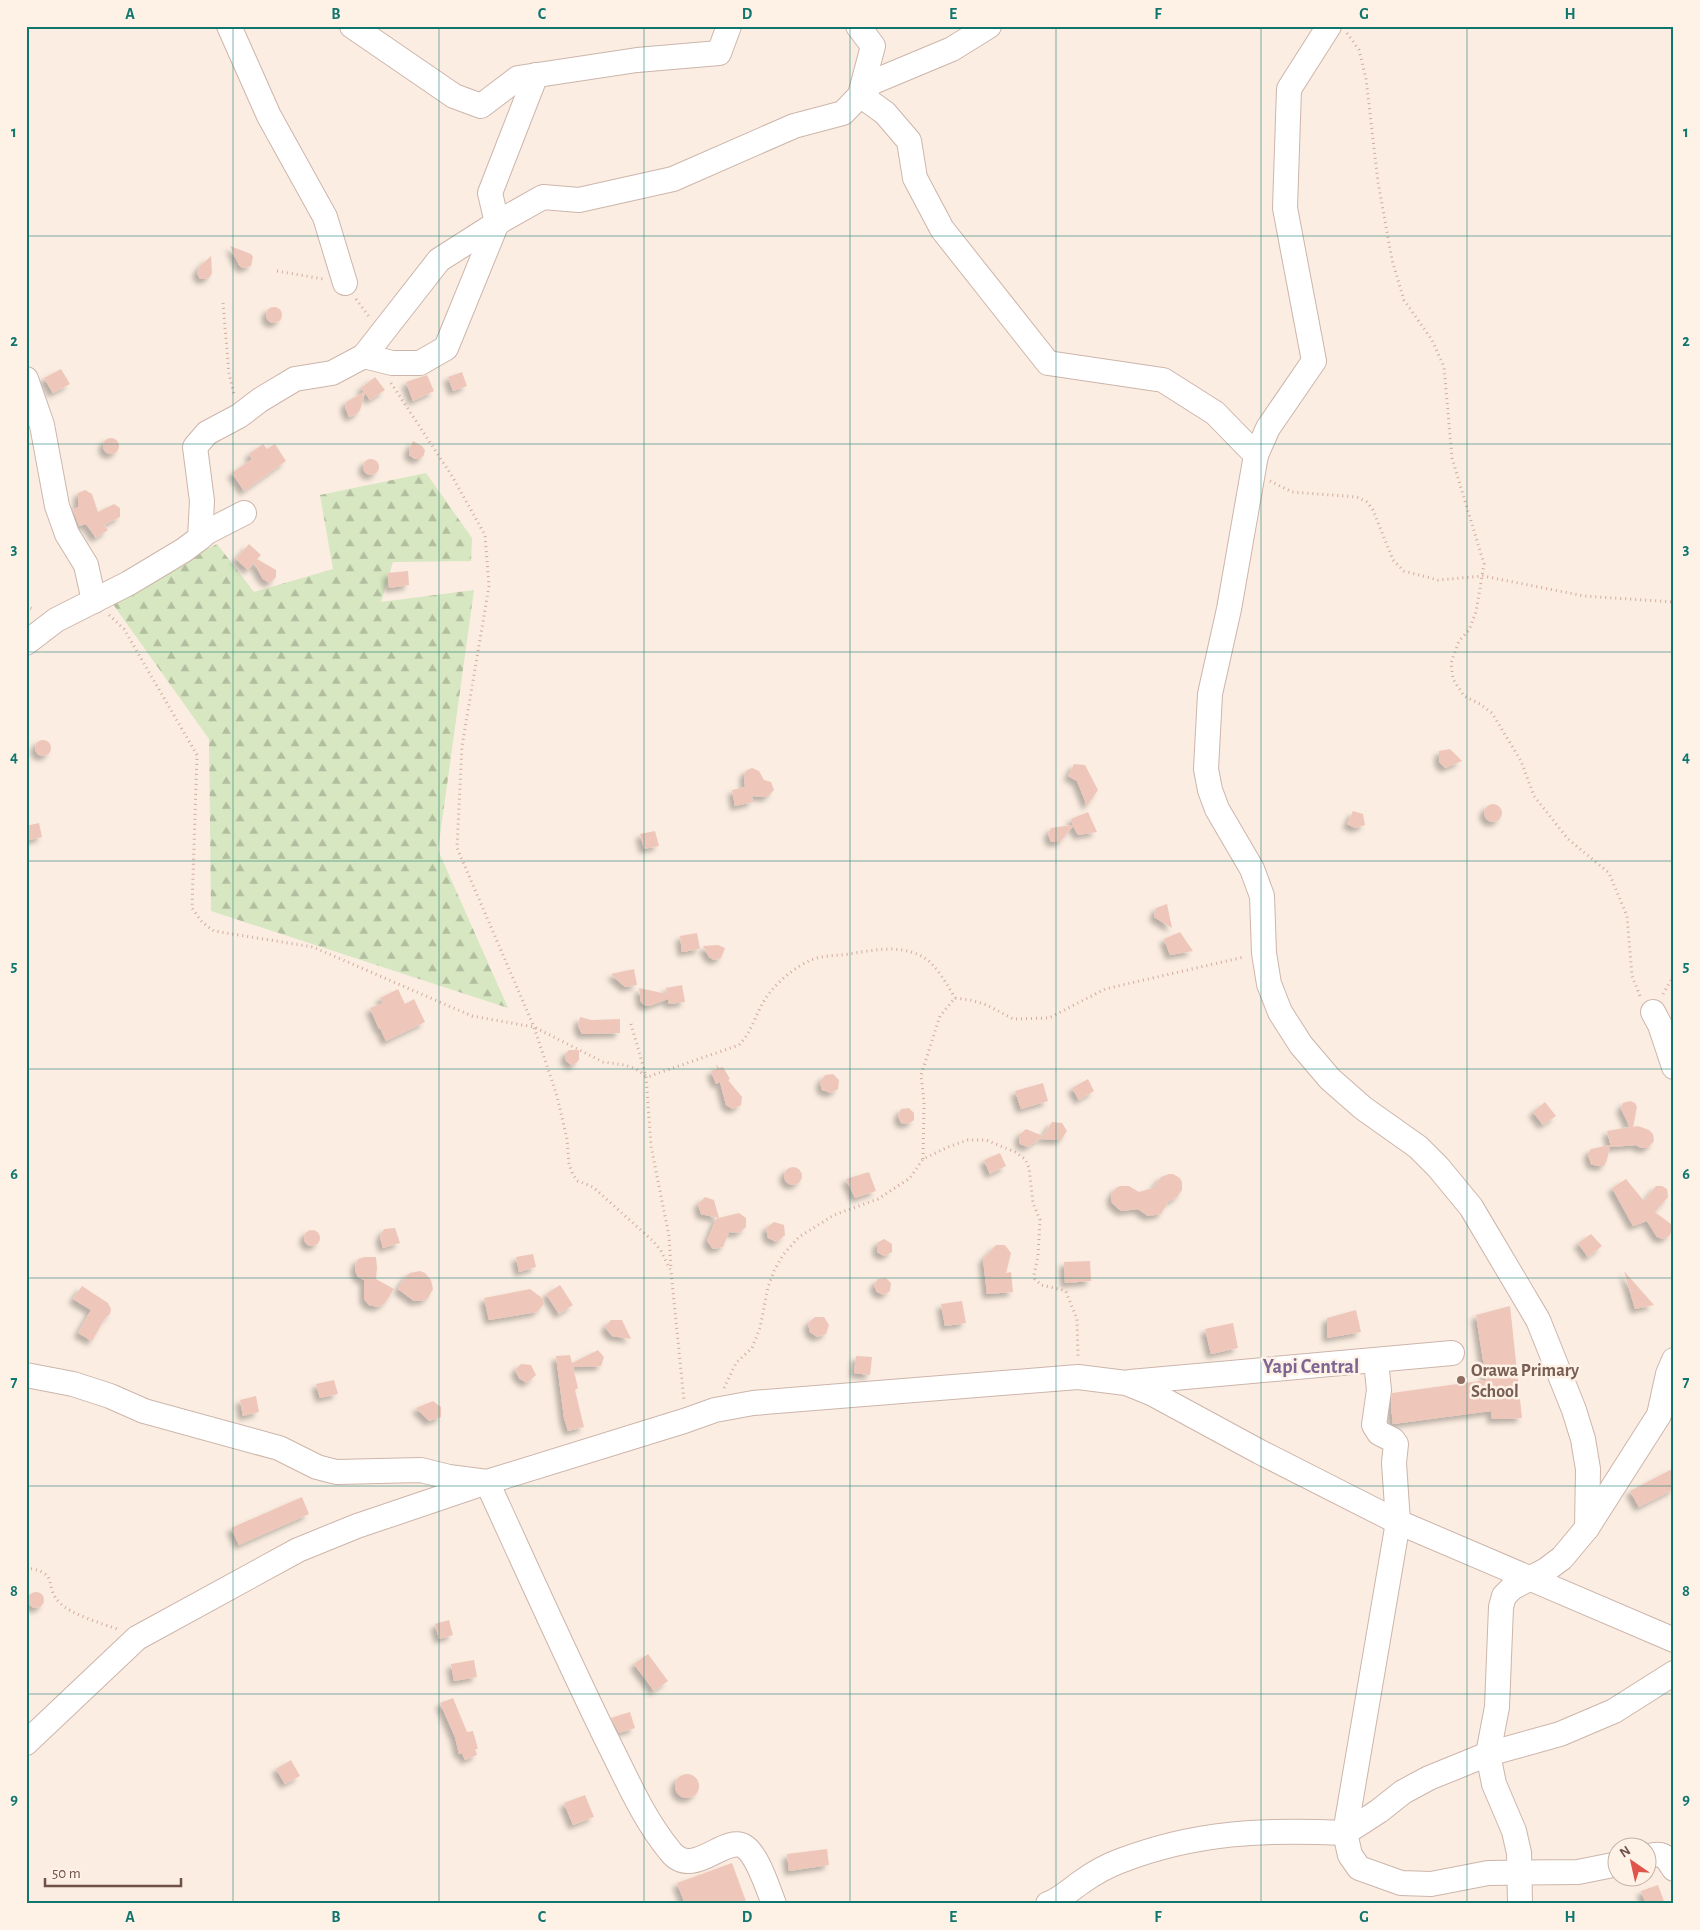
<svg xmlns="http://www.w3.org/2000/svg" width="1700" height="1930" font-family="'Alegreya Sans',sans-serif">
<style>
.forest{fill:url(#forest-firs)}
.building{fill:#efc7ba;filter:url(#shadow)}
.lines{fill:none;stroke-linecap:round;stroke-linejoin:round}
.minor-casing{stroke:#cdb5ab;stroke-width:26}
.path{stroke:#d3aa9e;stroke-width:3;stroke-dasharray:1 4;stroke-linecap:butt}
.minor{stroke:#fff;stroke-width:24}
.grid{fill:none;stroke:#0f766e;stroke-width:1;stroke-opacity:0.55}
.education-dot{fill:#8d6e63;stroke:#fef1e6;stroke-width:2}
.labels{text-anchor:middle;stroke-width:5;stroke-linejoin:round;paint-order:stroke}
.education-label{font-size:18px;font-weight:bold;fill:#785e54;stroke:#fef1e6;text-anchor:start}
.quarter-label{font-size:20px;font-weight:bold;fill:#7d6594;stroke:#fef1e6}
.neatline{fill:none;stroke:#0f766e;stroke-width:2}
.grid-label{font-size:16px;text-anchor:middle;font-weight:bold;fill:#0f766e}
</style>
<defs>
<pattern id="forest-firs" width="22" height="20" patternUnits="userSpaceOnUse" patternTransform="scale(1.25)"><rect width="22" height="20" fill="#d6e7c1"/><path d="M5 1l3.5 6h-7zM16 11l3.5 6h-7z" fill="#b2be9f"/></pattern>
<filter id="shadow"><feDropShadow dx="-4.5" dy="4.5" stdDeviation="2.5" flood-color="#0004"/></filter>
</defs>
<rect width="100%" height="100%" fill="#fbede1"/>
<path class="forest" d="M 426,473 L 472,538 L 471,561 L 393,562 L 381,602 L 474,590 L 438,850 L 508,1008 L 211,911 L 209,739 L 110,600 L 217,544 L 254,592 L 333,569 L 320,495 Z"/>
<g class="building">
<path d="M 230,246 L 251,254 L 253,257 L 251,266 L 242,268 L 239,265 Z"/>
<path d="M 211,256 L 212,273 L 210,277 L 206,279 L 200,279 L 197,273 L 199,267 Z"/>
<circle cx="274" cy="315" r="8"/>
<path d="M 61,369 L 70,384 L 53,393 L 44,378 Z"/>
<path d="M 462,372 L 467,386 L 453,391 L 448,377 Z"/>
<path d="M 427,375 L 434,391 L 413,401 L 406,382 Z"/>
<path d="M 375,377 L 385,390 L 370,400 L 365,393 L 360,410 L 357,414 L 349,417 L 345,407 L 346,402 L 364,392 L 361,388 Z"/>
<circle cx="111" cy="446" r="8"/>
<path d="M 413,441 L 422,446 L 425,450 L 424,455 L 420,459 L 415,459 L 409,455 L 409,449 Z"/>
<path d="M 263,444 L 267,449 L 275,444 L 286,461 L 244,491 L 232,473 L 252,459 L 249,454 Z"/>
<circle cx="371" cy="467" r="8"/>
<path d="M 85,490 L 92,494 L 98,512 L 114,504 L 120,508 L 120,517 L 104,525 L 108,530 L 96,538 L 86,524 L 79,526 L 73,510 L 78,507 L 78,493 Z"/>
<path d="M 249,544 L 261,555 L 257,559 L 276,570 L 276,577 L 270,583 L 263,579 L 254,563 L 248,570 L 236,559 Z"/>
<path d="M 408,571 L 409,585 L 389,588 L 388,573 Z"/>
<circle cx="43" cy="748" r="8"/>
<path d="M 1450,749 L 1462,761 L 1445,768 L 1439,762 L 1439,751 Z"/>
<path d="M 1074,764 L 1085,765 L 1098,790 L 1087,806 L 1077,781 L 1068,776 Z"/>
<path d="M 752,768 L 759,771 L 764,780 L 771,782 L 774,790 L 767,797 L 752,796 L 753,802 L 735,806 L 732,790 L 745,787 L 744,774 L 747,770 Z"/>
<circle cx="1493" cy="813" r="9"/>
<path d="M 1353,811 L 1363,814 L 1365,825 L 1355,828 L 1347,824 Z"/>
<path d="M 1088,812 L 1097,832 L 1078,835 L 1073,826 L 1060,842 L 1051,842 L 1048,834 L 1051,828 L 1073,825 L 1071,819 Z"/>
<path d="M 39,823 L 42,837 L 26,841 L 26,826 Z"/>
<path d="M 655,831 L 659,846 L 644,849 L 640,834 Z"/>
<path d="M 1167,904 L 1172,928 L 1154,917 L 1156,908 Z"/>
<path d="M 1180,932 L 1193,951 L 1170,955 L 1164,939 Z"/>
<path d="M 697,933 L 700,949 L 682,952 L 680,936 Z"/>
<path d="M 718,945 L 725,948 L 721,958 L 714,960 L 709,957 L 703,946 Z"/>
<path d="M 634,969 L 637,985 L 625,987 L 611,974 Z"/>
<path d="M 682,985 L 685,1002 L 669,1004 L 668,999 L 649,1006 L 644,1005 L 641,1002 L 639,988 L 667,994 L 666,988 Z"/>
<path d="M 398,989 L 405,1004 L 414,999 L 425,1022 L 386,1041 L 380,1028 L 379,1029 L 370,1008 L 383,1003 L 380,998 Z"/>
<path d="M 580,1017 L 591,1020 L 620,1019 L 620,1033 L 582,1034 L 578,1026 Z"/>
<path d="M 569,1050 L 579,1050 L 579,1060 L 573,1066 L 566,1061 L 565,1054 Z"/>
<path d="M 716,1064 L 719,1068 L 723,1067 L 730,1079 L 728,1080 L 742,1097 L 741,1105 L 733,1109 L 726,1105 L 720,1082 L 716,1084 L 711,1071 L 717,1069 Z"/>
<path d="M 833,1074 L 839,1080 L 838,1089 L 831,1093 L 822,1090 L 820,1082 L 825,1075 Z"/>
<path d="M 1088,1079 L 1094,1091 L 1079,1100 L 1072,1088 Z"/>
<path d="M 1043,1083 L 1048,1101 L 1021,1109 L 1015,1091 Z"/>
<path d="M 1630,1101 L 1635,1103 L 1637,1107 L 1633,1127 L 1638,1126 L 1649,1130 L 1653,1134 L 1654,1141 L 1648,1148 L 1641,1148 L 1636,1145 L 1611,1147 L 1607,1131 L 1630,1127 L 1621,1109 L 1623,1103 Z"/>
<path d="M 1545,1102 L 1556,1116 L 1543,1125 L 1533,1112 Z"/>
<path d="M 909,1108 L 914,1113 L 914,1120 L 908,1124 L 901,1123 L 898,1116 L 901,1109 Z"/>
<path d="M 1052,1122 L 1062,1123 L 1067,1131 L 1061,1140 L 1041,1139 Z"/>
<path d="M 1026,1129 L 1043,1136 L 1028,1147 L 1020,1144 L 1019,1135 Z"/>
<path d="M 1610,1145 L 1607,1160 L 1604,1166 L 1597,1166 L 1591,1164 L 1588,1154 L 1591,1149 Z"/>
<path d="M 1000,1153 L 1006,1166 L 990,1174 L 984,1160 Z"/>
<circle cx="793" cy="1176" r="9"/>
<path d="M 869,1172 L 876,1191 L 855,1198 L 846,1179 Z"/>
<path d="M 1169,1174 L 1173,1174 L 1180,1178 L 1182,1182 L 1182,1190 L 1177,1197 L 1168,1202 L 1161,1214 L 1148,1216 L 1138,1209 L 1121,1211 L 1112,1203 L 1111,1195 L 1116,1188 L 1120,1186 L 1129,1186 L 1139,1192 L 1153,1188 L 1161,1177 Z"/>
<path d="M 1626,1179 L 1644,1201 L 1656,1186 L 1662,1186 L 1667,1189 L 1668,1197 L 1655,1212 L 1671,1224 L 1672,1230 L 1669,1236 L 1663,1239 L 1657,1237 L 1647,1221 L 1633,1226 L 1612,1188 Z"/>
<path d="M 705,1197 L 714,1200 L 719,1218 L 739,1213 L 746,1218 L 746,1227 L 739,1233 L 729,1232 L 723,1247 L 713,1249 L 707,1241 L 716,1219 L 719,1218 L 701,1214 L 698,1204 Z"/>
<path d="M 774,1222 L 784,1225 L 785,1235 L 777,1242 L 768,1238 L 766,1228 Z"/>
<path d="M 395,1228 L 400,1243 L 383,1248 L 380,1237 L 384,1229 Z"/>
<circle cx="312" cy="1238" r="8"/>
<path d="M 1591,1234 L 1602,1246 L 1588,1257 L 1578,1243 Z"/>
<path d="M 884,1239 L 892,1244 L 892,1252 L 884,1256 L 877,1252 L 877,1243 Z"/>
<path d="M 996,1245 L 1005,1245 L 1011,1253 L 1006,1273 L 1011,1272 L 1013,1292 L 987,1294 L 983,1259 Z"/>
<path d="M 533,1254 L 536,1267 L 519,1272 L 516,1257 Z"/>
<path d="M 365,1257 L 376,1257 L 377,1268 L 376,1279 L 394,1289 L 385,1303 L 378,1307 L 369,1305 L 364,1299 L 364,1280 L 358,1277 L 355,1270 L 355,1266 L 358,1259 Z"/>
<path d="M 1090,1261 L 1091,1281 L 1065,1283 L 1064,1262 Z"/>
<path d="M 420,1271 L 425,1273 L 431,1280 L 433,1289 L 428,1298 L 424,1300 L 414,1301 L 398,1289 L 406,1276 L 410,1273 Z"/>
<path d="M 1624,1271 L 1654,1305 L 1635,1309 Z"/>
<path d="M 886,1278 L 891,1283 L 890,1291 L 884,1295 L 877,1292 L 874,1285 L 878,1279 Z"/>
<path d="M 560,1285 L 573,1305 L 559,1314 L 546,1294 Z"/>
<path d="M 82,1286 L 108,1303 L 111,1309 L 110,1314 L 105,1318 L 92,1341 L 78,1333 L 91,1310 L 73,1299 Z"/>
<path d="M 530,1289 L 542,1298 L 544,1304 L 537,1312 L 489,1320 L 484,1298 Z"/>
<path d="M 962,1301 L 966,1323 L 945,1326 L 941,1304 Z"/>
<path d="M 1510,1306 L 1522,1418 L 1492,1419 L 1491,1411 L 1393,1424 L 1391,1407 L 1392,1393 L 1486,1380 L 1476,1315 Z"/>
<path d="M 1356,1310 L 1361,1332 L 1327,1338 L 1327,1318 Z"/>
<path d="M 815,1317 L 824,1317 L 829,1325 L 826,1334 L 817,1337 L 810,1332 L 808,1323 Z"/>
<path d="M 611,1320 L 622,1320 L 631,1339 L 612,1336 L 605,1327 Z"/>
<path d="M 1233,1323 L 1238,1348 L 1211,1354 L 1205,1329 Z"/>
<path d="M 598,1350 L 604,1357 L 601,1366 L 573,1367 L 578,1388 L 575,1390 L 584,1427 L 568,1431 L 564,1418 L 556,1356 L 570,1355 L 572,1363 Z"/>
<path d="M 856,1356 L 872,1357 L 870,1375 L 854,1373 Z"/>
<path d="M 521,1364 L 531,1365 L 536,1375 L 527,1383 L 519,1378 L 515,1370 Z"/>
<path d="M 334,1380 L 338,1394 L 320,1398 L 316,1384 Z"/>
<path d="M 256,1396 L 259,1412 L 243,1416 L 240,1400 Z"/>
<path d="M 433,1401 L 441,1407 L 441,1417 L 429,1421 L 416,1408 Z"/>
<path d="M 1674,1468 L 1674,1489 L 1639,1507 L 1630,1491 Z"/>
<path d="M 302,1497 L 309,1514 L 239,1545 L 231,1528 Z"/>
<circle cx="36" cy="1600" r="8"/>
<path d="M 449,1620 L 453,1635 L 439,1639 L 435,1624 Z"/>
<path d="M 648,1654 L 668,1681 L 654,1691 L 634,1664 Z"/>
<path d="M 474,1660 L 477,1677 L 454,1681 L 451,1664 Z"/>
<path d="M 453,1698 L 467,1732 L 473,1731 L 478,1749 L 475,1749 L 477,1755 L 465,1760 L 462,1753 L 459,1754 L 455,1737 L 440,1703 Z"/>
<path d="M 630,1712 L 635,1728 L 619,1733 L 611,1718 Z"/>
<path d="M 291,1760 L 300,1776 L 285,1784 L 276,1769 Z"/>
<circle cx="687" cy="1786" r="12"/>
<path d="M 585,1795 L 594,1817 L 573,1825 L 564,1803 Z"/>
<path d="M 827,1849 L 829,1865 L 789,1871 L 787,1854 Z"/>
<path d="M 732,1863 L 747,1904 L 685,1904 L 677,1883 Z"/>
<path d="M 1658,1885 L 1665,1904 L 1646,1904 L 1641,1891 Z"/>
</g>
<g class="lines">
<defs>
<g id="minor">
<path d="M 229,26 L 269,116 L 325,217 L 345,283"/>
<path d="M 352,26 L 454,96 L 481,106 L 518,78 L 637,60 L 719,53 L 729,26"/>
<path d="M 858,26 L 873,46 L 860,95 L 885,113 L 909,141 L 915,178 L 942,229 L 1048,363 L 1163,380 L 1215,413 L 1256,455"/>
<path d="M 1329,26 L 1289,89 L 1285,208 L 1314,361 L 1268,428 L 1256,455 L 1229,609 L 1210,694 L 1206,769 L 1210,790 L 1217,809 L 1252,869 L 1262,896 L 1264,953 L 1269,984 L 1280,1012 L 1301,1045 L 1330,1079 L 1363,1108 L 1418,1147 L 1438,1167 L 1471,1207 L 1538,1320 L 1574,1410 L 1583,1439 L 1588,1469 L 1587,1528"/>
<path d="M 364,356 L 439,260 L 497,223 L 543,197 L 579,200 L 673,179 L 794,126 L 843,113 L 873,82 L 952,49 L 989,26"/>
<path d="M 26,379 L 42,425 L 57,506 L 67,534 L 86,565 L 94,601"/>
<path d="M 200,538 L 207,532 L 244,513"/>
<path d="M 26,643 L 56,620 L 129,583 L 184,550 L 200,538 L 202,501 L 195,447 L 207,433 L 239,416 L 260,400 L 295,379 L 332,373 L 364,356 L 392,363 L 420,363 L 446,348 L 497,223 L 490,193 L 536,75"/>
<path d="M 1653,1012 L 1660,1025 L 1674,1067"/>
<path d="M 26,1375 L 73,1384 L 110,1396 L 144,1411 L 279,1448 L 317,1467 L 336,1472 L 421,1470 L 449,1477 L 487,1482 C 526,1567 564,1652 605,1736 C 625,1775 642,1817 670,1851 C 693,1881 725,1833 745,1847 C 758,1856 768,1889 774,1904"/>
<path d="M 1130,1382 L 1452,1353"/>
<path d="M 26,1743 L 137,1638 L 298,1550 L 357,1526 L 487,1482 L 684,1421 L 715,1410 L 753,1403 L 1078,1377 L 1126,1383 L 1153,1394 L 1260,1452 L 1398,1522 L 1674,1640"/>
<path d="M 1648,1856 C 1664,1852 1665,1856 1674,1869"/>
<path d="M 1618,1864 L 1578,1872 L 1488,1873 L 1431,1884 L 1401,1883 L 1359,1868 L 1350,1855 L 1345,1833 L 1379,1811 L 1403,1792 L 1429,1778 L 1488,1754 L 1560,1734 L 1614,1711 L 1674,1673"/>
<path d="M 1048,1904 C 1061,1899 1071,1889 1083,1881 C 1094,1873 1107,1866 1120,1861 C 1195,1832 1265,1829 1345,1833 L 1398,1522 L 1394,1463 L 1396,1444 L 1393,1440 L 1379,1433 L 1374,1425 L 1379,1390 L 1376,1361"/>
<path d="M 1520,1904 L 1519,1853 L 1514,1831 L 1494,1784 L 1488,1754 L 1497,1707 L 1501,1607 L 1504,1596 L 1512,1588 L 1546,1570 L 1562,1558 L 1587,1528 L 1659,1415 L 1668,1374 L 1674,1360"/>
</g>
</defs>
<use href="#minor" class="minor-casing"/>
<g class="path">
<path d="M 1347,33 L 1359,50 L 1366,79 L 1378,182 L 1392,260 L 1404,300 L 1432,340 L 1444,367 L 1452,458 L 1484,564 L 1476,612 L 1469,630 L 1459,641 L 1451,663 L 1453,679 L 1464,696 L 1480,704 L 1492,713 L 1521,761 L 1534,796 L 1568,839 L 1609,873 L 1627,916 L 1632,976 L 1640,996"/>
<path d="M 277,271 L 323,279"/>
<path d="M 356,299 L 370,318"/>
<path d="M 223,303 L 229,374 L 234,394"/>
<path d="M 391,383 L 452,476 L 485,535 L 489,586 L 462,746 L 457,848 L 534,1027 L 557,1096 L 567,1139 L 569,1164 L 573,1175 L 578,1181 L 593,1187 L 653,1241 L 661,1251 L 671,1271 L 684,1401"/>
<path d="M 1270,481 L 1292,492 L 1357,497 L 1367,502 L 1373,510 L 1393,560 L 1404,571 L 1438,580 L 1483,576 L 1584,596 L 1674,602"/>
<path d="M 26,606 L 35,610"/>
<path d="M 109,615 L 124,629 L 197,755 L 192,908 L 202,922 L 214,931 L 313,947 L 472,1016 L 534,1027 L 603,1062 L 625,1065 L 636,1069 L 646,1076 L 650,1076 L 739,1045 C 754,1030 757,1006 772,990 C 782,978 797,966 811,960 C 823,955 836,956 849,954 C 873,950 900,944 923,957 C 935,963 948,986 955,998"/>
<path d="M 1663,994 L 1674,975"/>
<path d="M 631,1024 L 646,1076 L 651,1146 L 669,1236 L 671,1269"/>
<path d="M 923,1159 L 924,1102 L 921,1075 L 940,1016 L 955,998 L 970,1000 L 987,1005 L 1013,1019 L 1049,1018 L 1105,989 L 1244,957"/>
<path d="M 724,1388 L 736,1363 L 752,1348 L 760,1328 L 768,1287 L 774,1271 L 783,1255 L 799,1237 L 834,1215 L 878,1199 L 910,1178 L 923,1159 L 948,1147 L 968,1140 L 986,1140 L 1015,1152 L 1025,1159 L 1029,1168 L 1033,1203 L 1040,1220 L 1038,1256 L 1034,1275 L 1035,1279 L 1041,1285 L 1063,1290 L 1066,1292 L 1077,1319 L 1078,1357"/>
<path d="M 26,1568 C 61,1572 43,1587 60,1603 C 72,1615 101,1623 117,1629"/>
</g>
<use href="#minor" class="minor"/>
</g>
<path class="grid" d="M 233,26 L 233,1904M 439,26 L 439,1904M 644,26 L 644,1904M 850,26 L 850,1904M 1056,26 L 1056,1904M 1261,26 L 1261,1904M 1467,26 L 1467,1904M 26,236 L 1674,236M 26,444 L 1674,444M 26,652 L 1674,652M 26,861 L 1674,861M 26,1069 L 1674,1069M 26,1278 L 1674,1278M 26,1486 L 1674,1486M 26,1694 L 1674,1694"/>
<circle class="education-dot" cx="1461" cy="1380" r="5"/>
<g class="labels">
<g class="education-label">
<text x="1471" y="1376">Orawa Primary<tspan x="1471" dy="21">School</tspan></text>
</g>
<g class="quarter-label">
<text x="1311" y="1373">Yapi Central</text>
</g>
</g>
<rect width="1700" height="1930" fill="none" stroke="#fef1e6" stroke-width="55"/>
<g transform="translate(1632 1862) rotate(326)"><circle r="24" fill="#fef1e6" stroke="#c5b1a7"/>
<path d="M0-4L9 19L0 12L-9 19Z" fill="#e0554b"/>
<text y="-8" font-size="14" font-weight="bold" text-anchor="middle" fill="#705149">N</text>
</g>
<path d="M45 1878v8h136v-8" fill="none" stroke="#705149" stroke-width="2.5"/>
<text x="52" y="1878" font-size="15" fill="#705149" stroke="#fef1e6" stroke-width="4" paint-order="stroke">50 m</text>
<rect x="28" y="28" width="1644" height="1874" class="neatline"/>
<g class="grid-label">
<text x="130" y="19">A</text>
<text x="336" y="19">B</text>
<text x="542" y="19">C</text>
<text x="747" y="19">D</text>
<text x="953" y="19">E</text>
<text x="1158" y="19">F</text>
<text x="1364" y="19">G</text>
<text x="1570" y="19">H</text>
<text x="14" y="137">1</text>
<text x="1686" y="137">1</text>
<text x="14" y="346">2</text>
<text x="1686" y="346">2</text>
<text x="14" y="554">3</text>
<text x="1686" y="554">3</text>
<text x="14" y="762">4</text>
<text x="1686" y="762">4</text>
<text x="14" y="971">5</text>
<text x="1686" y="971">5</text>
<text x="14" y="1179">6</text>
<text x="1686" y="1179">6</text>
<text x="14" y="1387">7</text>
<text x="1686" y="1387">7</text>
<text x="14" y="1596">8</text>
<text x="1686" y="1596">8</text>
<text x="14" y="1804">9</text>
<text x="1686" y="1804">9</text>
<text x="130" y="1922">A</text>
<text x="336" y="1922">B</text>
<text x="542" y="1922">C</text>
<text x="747" y="1922">D</text>
<text x="953" y="1922">E</text>
<text x="1158" y="1922">F</text>
<text x="1364" y="1922">G</text>
<text x="1570" y="1922">H</text>
</g>
</svg>
